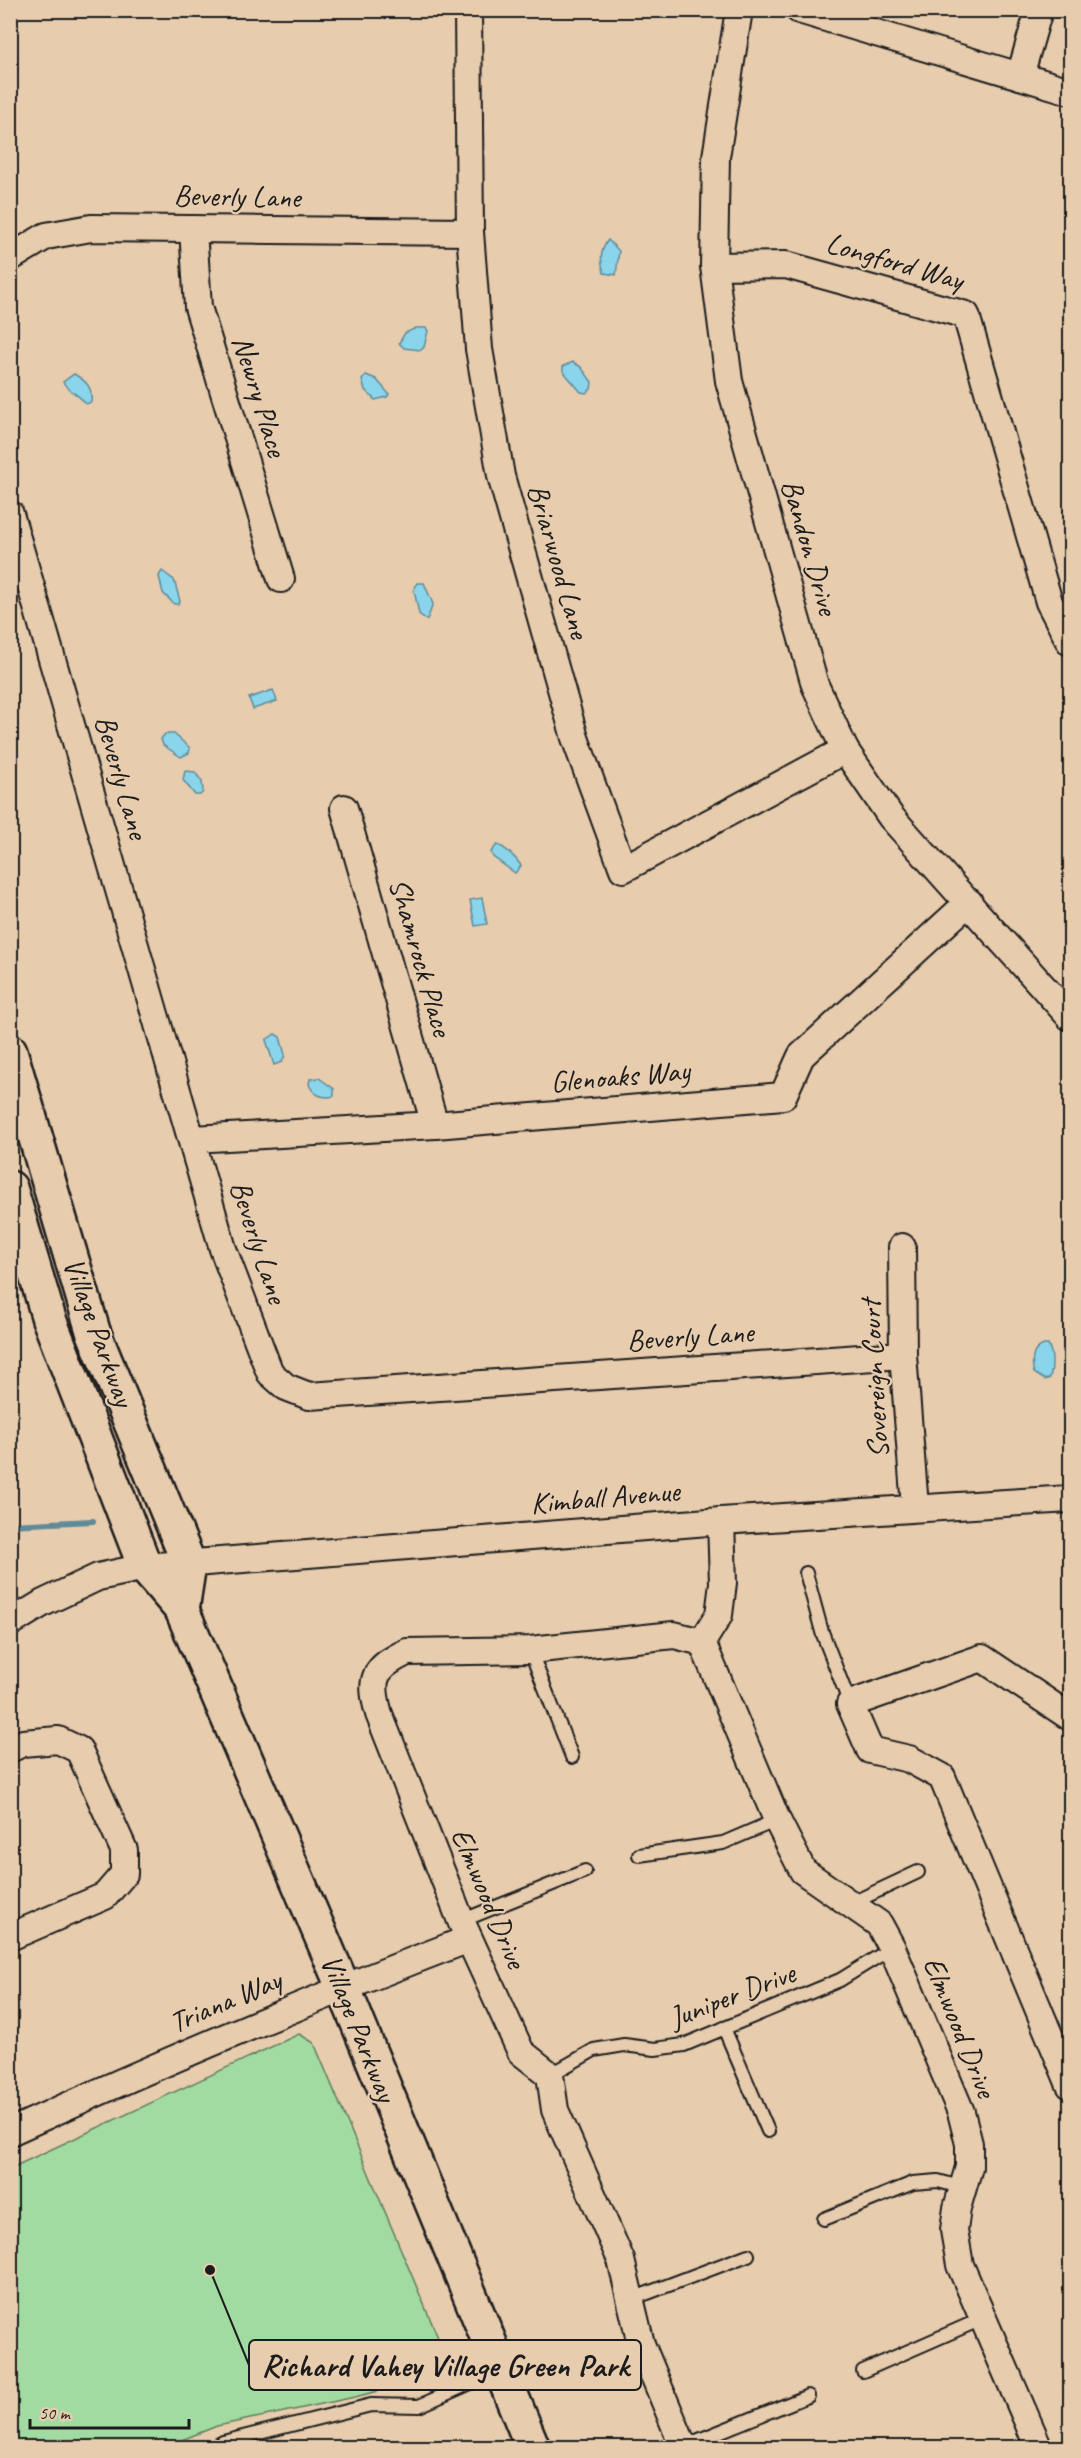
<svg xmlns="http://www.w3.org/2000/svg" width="1081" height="2458" font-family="Caveat,sans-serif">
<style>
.green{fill:#a1dba1;stroke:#5e7c5e;stroke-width:1.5}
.water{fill:#8bd5ec;stroke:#5f8b99;stroke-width:1.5}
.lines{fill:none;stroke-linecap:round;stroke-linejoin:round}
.stream{stroke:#5f8b99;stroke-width:6}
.lane-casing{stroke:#1c1c1c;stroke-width:16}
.street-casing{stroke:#1c1c1c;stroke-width:30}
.secondary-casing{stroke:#1c1c1c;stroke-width:38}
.lane{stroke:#e7ccae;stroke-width:12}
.street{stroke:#e7ccae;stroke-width:26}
.secondary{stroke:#e7ccae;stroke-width:33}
.labels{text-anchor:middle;stroke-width:4.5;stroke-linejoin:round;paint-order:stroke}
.street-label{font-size:30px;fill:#1c1c1c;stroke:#e7ccae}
.leader{fill:none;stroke:#1c1c1c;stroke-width:2}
.callout-dot{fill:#1c1c1c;stroke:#e7ccae;stroke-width:2}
.callout{fill:#e7ccae;stroke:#1c1c1c;stroke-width:2}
.callout-label{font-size:32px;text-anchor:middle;font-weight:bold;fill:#1c1c1c}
</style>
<rect width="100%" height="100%" fill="#e7ccae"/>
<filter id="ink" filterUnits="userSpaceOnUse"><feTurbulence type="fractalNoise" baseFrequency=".0167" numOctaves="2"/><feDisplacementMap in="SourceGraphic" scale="12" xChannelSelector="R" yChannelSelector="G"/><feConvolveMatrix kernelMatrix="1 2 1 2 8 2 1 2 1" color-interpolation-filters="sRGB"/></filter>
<g filter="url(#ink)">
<path class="green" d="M 299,2034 L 314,2043 L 452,2371 L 355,2397 L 217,2426 L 164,2447 L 11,2447 L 11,2168 Z"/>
<g class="water">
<path d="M 608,240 L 619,251 L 616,275 L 604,273 C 600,260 600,251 608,240 Z"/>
<path d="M 416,328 L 426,328 L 428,331 L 424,347 L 421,350 L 404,348 L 399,343 L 405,333 Z"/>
<path d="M 573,362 L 581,367 L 592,382 L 591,389 L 586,393 L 581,392 L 563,371 L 563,366 Z"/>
<path d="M 74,374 C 86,381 93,387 91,402 L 86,404 C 80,395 68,391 63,382 Z"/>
<path d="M 366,375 L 376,379 L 389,394 L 387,397 L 375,400 L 365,390 L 362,380 Z"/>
<path d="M 162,571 L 174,580 L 180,601 L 178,604 L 174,604 L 163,593 L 159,576 Z"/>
<path d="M 417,583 L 424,583 L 433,604 L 427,620 L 419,614 L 414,590 Z"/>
<path d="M 273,690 L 277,701 L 253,709 L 249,698 Z"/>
<path d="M 165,734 L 174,734 L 190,748 L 189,753 L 181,757 L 163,745 L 161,739 Z"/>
<path d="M 185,771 L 195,772 L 202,782 L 203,792 L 200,795 L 195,795 L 183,780 Z"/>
<path d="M 497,845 C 504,846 518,860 521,866 L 515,873 L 493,857 L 491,852 Z"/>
<path d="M 482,898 L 487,924 L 475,926 L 470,900 Z"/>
<path d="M 275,1034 L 280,1037 L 285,1055 L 282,1062 L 274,1065 L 266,1040 Z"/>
<path d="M 319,1078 L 334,1089 L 334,1096 C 323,1099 313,1095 309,1084 L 310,1079 Z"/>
<path d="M 1044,1345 L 1048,1345 C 1053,1353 1053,1368 1050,1378 L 1045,1380 L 1034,1373 C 1031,1361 1032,1349 1044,1345 Z"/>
</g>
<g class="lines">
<path class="stream" d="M 10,1525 L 93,1521"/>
<defs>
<g id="lane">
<path d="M 806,1573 L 822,1632 L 850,1704"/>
<path d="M 530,1650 L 572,1757"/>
<path d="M 639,1855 L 723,1843 L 777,1820"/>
<path d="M 852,1903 L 918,1872"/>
<path d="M 461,1921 L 585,1871"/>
<path d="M 724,2028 L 768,2131"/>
<path d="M 550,2075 L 594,2050 L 624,2045 L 655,2049 L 684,2045 L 840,1980 L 892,1948"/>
<path d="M 824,2219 L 913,2183 L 938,2181 L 964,2188"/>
<path d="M 632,2299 L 748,2255"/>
<path d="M 863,2371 L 984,2318"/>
<path d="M 684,2446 L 808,2396"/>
<path d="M 212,2448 L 223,2442 L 371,2405 L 419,2406 L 500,2370"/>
</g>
<g id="street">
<path d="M 468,10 L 470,232 L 479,349 L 501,476 L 575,738 L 623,869 L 845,750"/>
<path d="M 739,10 L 716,157 L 714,266 L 729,381 L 815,685 L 845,750 L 891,817 L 1070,1017"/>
<path d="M 799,10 L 1070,91"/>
<path d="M 1020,76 L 1039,10"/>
<path d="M 193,229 L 198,307 L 281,579"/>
<path d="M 10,258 L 46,236 L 91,228 L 470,232"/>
<path d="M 714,266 L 786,265 L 966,315 L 1049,602 L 1070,642"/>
<path d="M 10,514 L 223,1249 L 270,1373 L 286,1387 L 309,1396 L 903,1355"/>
<path d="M 344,808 L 435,1125"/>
<path d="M 193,1139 L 435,1125 L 783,1096 L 801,1056 L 969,902"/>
<path d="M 902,1247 L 903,1355 L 915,1507"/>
<path d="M 10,1623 L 43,1603 L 98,1577 L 145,1567 L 721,1521 L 1070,1499"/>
<path d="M 702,1642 L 719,1615 L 723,1583 L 721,1521"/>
<path d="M 1070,1717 L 982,1658 L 850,1704 L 870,1750 L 909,1759 L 942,1777 L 1070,2085"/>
<path d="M 10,1749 L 23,1743 L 58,1740 L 79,1750 L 124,1850 L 124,1874 L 105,1896 L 10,1937"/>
<path d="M 10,2132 C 161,2063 314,1998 469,1939"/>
<path d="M 684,2448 L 641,2344 L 621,2260 L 555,2110 L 550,2075 L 521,2052 L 461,1921 L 379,1714 C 369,1679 373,1668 407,1652 L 530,1650 L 674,1635 L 702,1642 L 777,1820 L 803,1871 L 879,1924 L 892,1948 L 961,2112 L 969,2144 L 969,2167 L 957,2208 L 954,2230 L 960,2265 L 1039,2448"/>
</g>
<g id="secondary">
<path d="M 10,1051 L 93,1331 L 189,1564 L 182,1610"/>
<path d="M 10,1188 L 49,1319 L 145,1567 L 182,1610 L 343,1987 L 533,2448"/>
</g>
</defs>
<use href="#lane" class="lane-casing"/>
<use href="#street" class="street-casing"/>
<use href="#secondary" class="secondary-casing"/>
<use href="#lane" class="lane"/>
<use href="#street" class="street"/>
<use href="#secondary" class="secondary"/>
</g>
</g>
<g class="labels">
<g class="street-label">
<text transform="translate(237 196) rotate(1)" y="10">Beverly Lane</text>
<text transform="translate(895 261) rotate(16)" y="10">Longford Way</text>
<text transform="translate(260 396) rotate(73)" y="10">Newry Place</text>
<text transform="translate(810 547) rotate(74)" y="10">Bandon Drive</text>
<text transform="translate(559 561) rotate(74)" y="10">Briarwood Lane</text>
<text transform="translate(122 777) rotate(74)" y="10">Beverly Lane</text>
<text transform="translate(421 957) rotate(74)" y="10">Shamrock Place</text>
<text transform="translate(620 1076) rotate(-5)" y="10">Glenoaks Way</text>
<text transform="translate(259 1242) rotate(72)" y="10">Beverly Lane</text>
<text transform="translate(99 1332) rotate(70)" y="10">Village Parkway</text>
<text transform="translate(690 1336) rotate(-4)" y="10">Beverly Lane</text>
<text transform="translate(874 1379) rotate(-93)" y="10">Sovereign Court</text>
<text transform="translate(605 1497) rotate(-5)" y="10">Kimball Avenue</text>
<text transform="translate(489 1898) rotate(67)" y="10">Elmwood Drive</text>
<text transform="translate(732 1995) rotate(-21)" y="10">Juniper Drive</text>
<text transform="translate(225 2001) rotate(-23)" y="10">Triana Way</text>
<text transform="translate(960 2027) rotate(68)" y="10">Elmwood Drive</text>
<text transform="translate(359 2028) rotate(68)" y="10">Village Parkway</text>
</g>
</g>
<path class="leader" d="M210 2270L249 2365"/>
<circle class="callout-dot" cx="210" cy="2270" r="6"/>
<rect class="callout" x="249" y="2340" width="392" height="50" rx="6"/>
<g class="callout-label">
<text x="445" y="2376">Richard Vahey Village Green Park</text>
</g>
<rect width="1081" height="2458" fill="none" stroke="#e7ccae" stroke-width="36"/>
<rect x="18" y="18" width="1045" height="2422" fill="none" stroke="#1c1c1c" stroke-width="2" filter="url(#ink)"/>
<path d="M30 2419v9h159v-9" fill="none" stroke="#1c1c1c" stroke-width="3"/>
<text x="39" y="2419" font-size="18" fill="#1c1c1c" stroke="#e7ccae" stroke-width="4.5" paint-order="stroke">50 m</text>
</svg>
